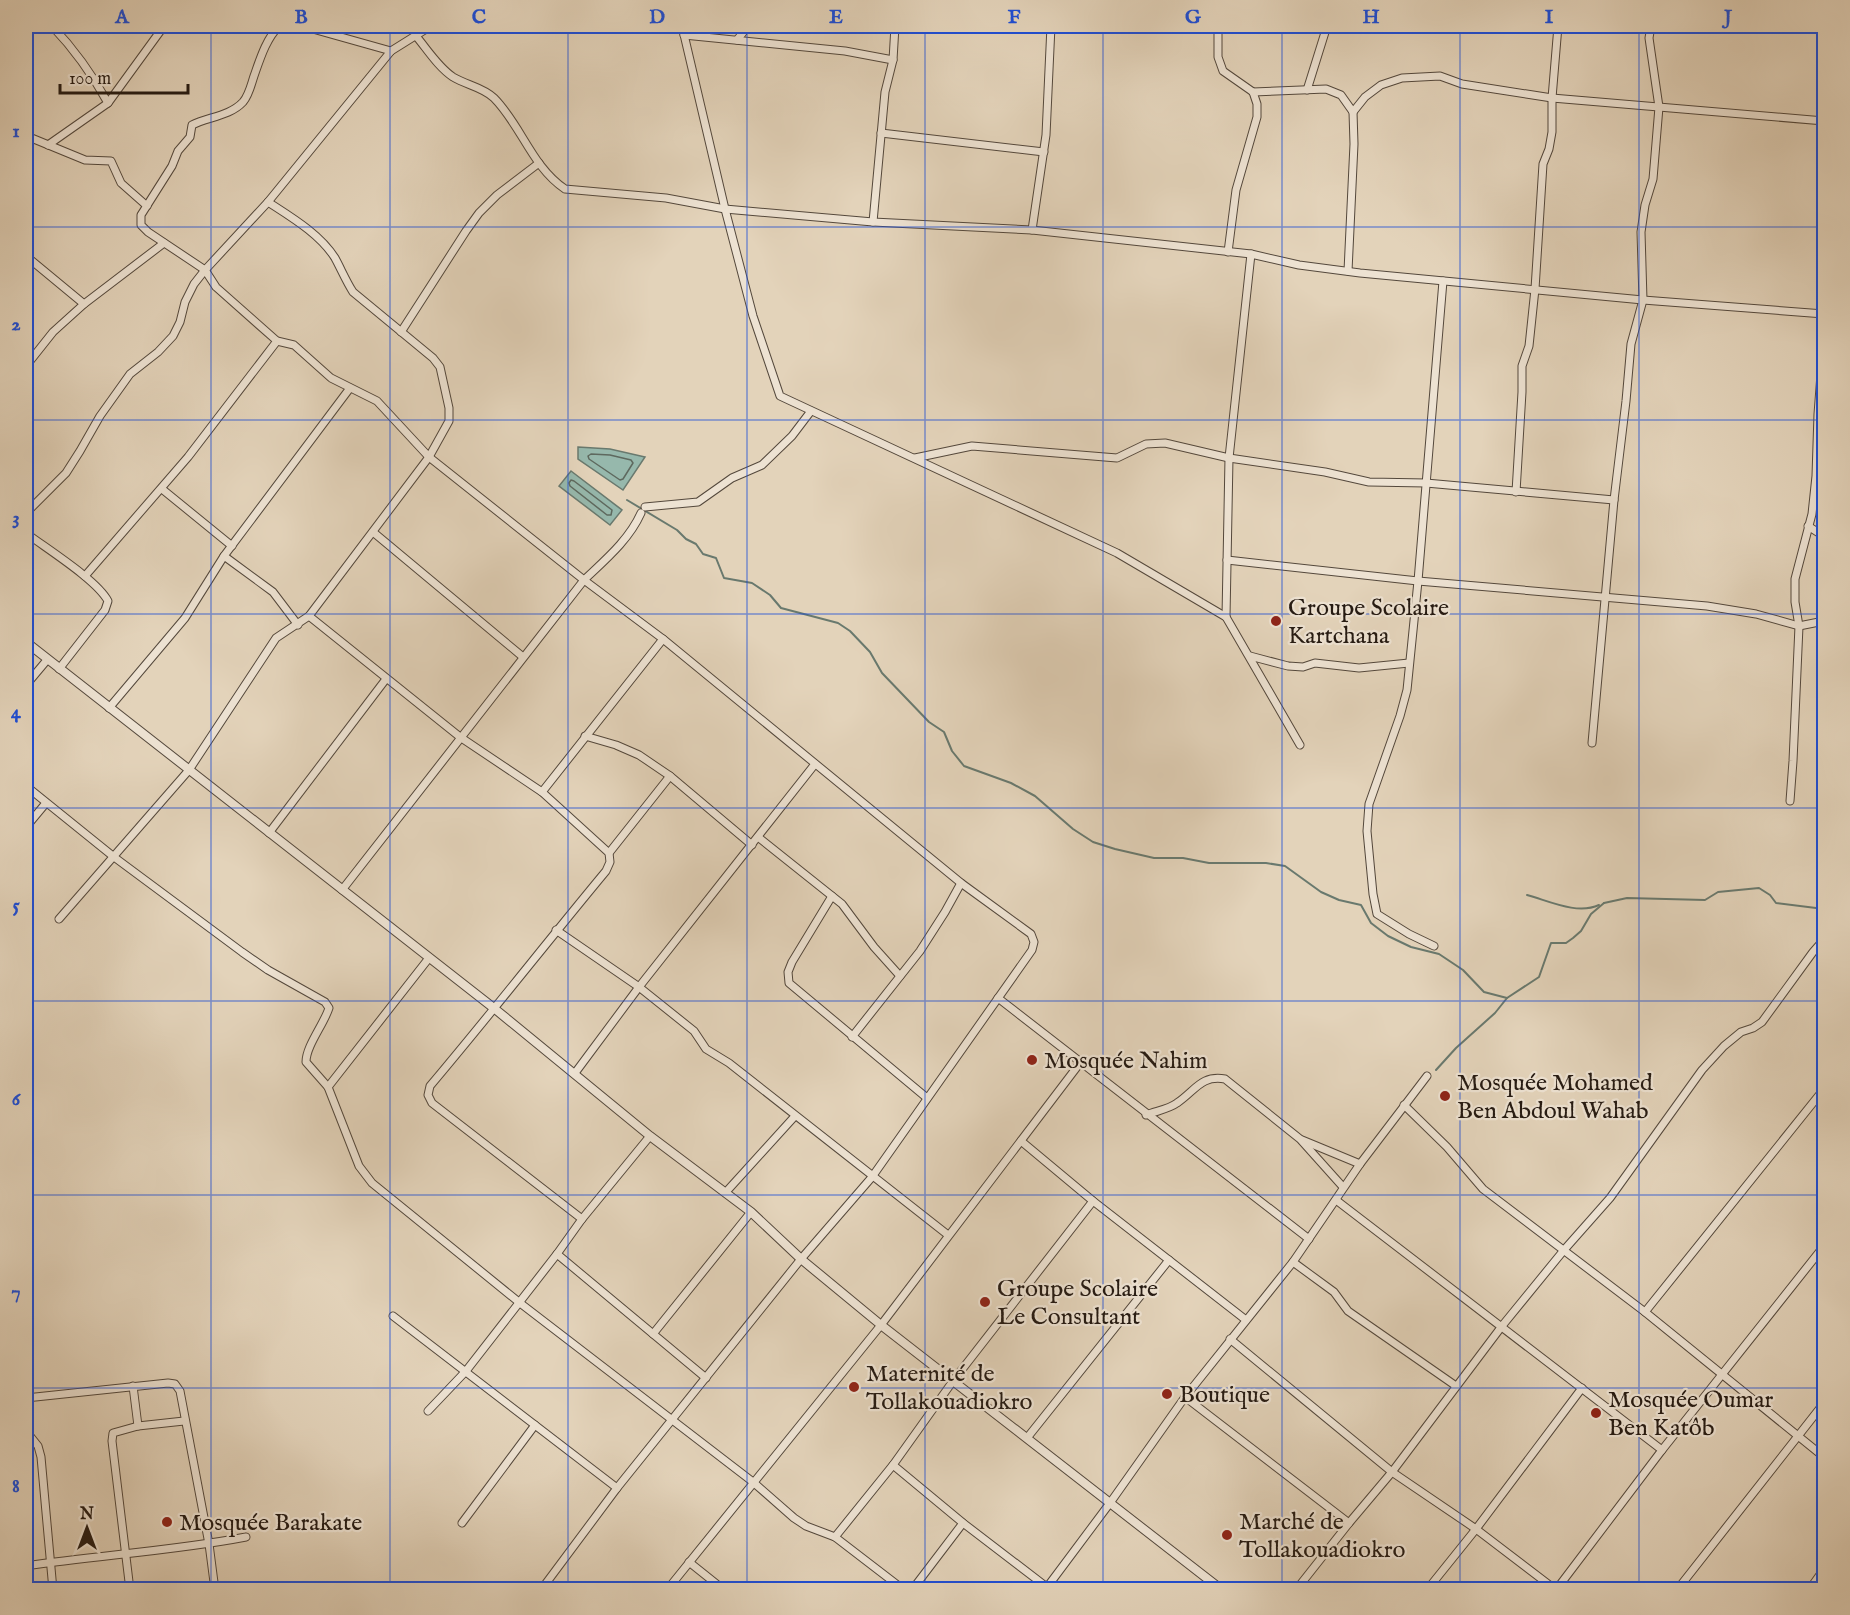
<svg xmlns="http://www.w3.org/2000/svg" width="1850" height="1615" font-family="'IM FELL English',serif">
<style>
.water{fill:#96b8ac;stroke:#69796e;stroke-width:1.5}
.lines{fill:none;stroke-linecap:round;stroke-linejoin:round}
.shore{stroke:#5e695f;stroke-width:1.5}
.stream{stroke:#69796e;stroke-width:2}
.minor-casing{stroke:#54483c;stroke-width:9}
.tertiary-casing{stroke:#54483c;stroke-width:10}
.minor{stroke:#ede2d2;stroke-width:7}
.tertiary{stroke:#ede2d2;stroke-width:8}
.grid{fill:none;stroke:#1d4ed8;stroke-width:1.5;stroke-opacity:0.55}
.poi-dot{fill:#8f2418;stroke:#ede2d2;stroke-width:2}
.labels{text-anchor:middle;stroke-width:4.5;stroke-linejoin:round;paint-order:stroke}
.poi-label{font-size:24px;fill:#251a12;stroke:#ede2d2;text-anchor:start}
.neatline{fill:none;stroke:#1d4ed8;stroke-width:2}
.grid-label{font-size:20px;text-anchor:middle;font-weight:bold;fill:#1d4ed8}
</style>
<rect width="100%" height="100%" fill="#e3d3ba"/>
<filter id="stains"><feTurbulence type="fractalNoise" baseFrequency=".00333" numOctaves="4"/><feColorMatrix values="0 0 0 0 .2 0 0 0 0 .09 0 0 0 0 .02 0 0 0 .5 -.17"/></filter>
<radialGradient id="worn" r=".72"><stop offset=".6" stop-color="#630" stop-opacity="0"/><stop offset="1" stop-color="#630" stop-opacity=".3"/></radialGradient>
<g class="water">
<path d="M 578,447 L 610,449 L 645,457 L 623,490 L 578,459 Z"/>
<path d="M 571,471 L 622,510 L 610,525 L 559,486 Z"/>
</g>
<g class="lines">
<g class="shore">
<path d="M 591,454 L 610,455 L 631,460 L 633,463 L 623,479 L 620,480 L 589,459 L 588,456 Z"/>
<path d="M 571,480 L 574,481 L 612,510 L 611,515 L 607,515 L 570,486 L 569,483 Z"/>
</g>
<g class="stream">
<path d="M 627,500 L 677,530 L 686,539 L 696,544 L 703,554 L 716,558 L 724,578 L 752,583 L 770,595 L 781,608 L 838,623 L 850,631 L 870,652 L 882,673 L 929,722 L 944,732 L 952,751 L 964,766 L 1011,783 L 1035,796 L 1073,829 L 1093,842 L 1115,849 L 1154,858 L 1183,858 L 1209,863 L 1266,863 L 1285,866 L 1321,892 L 1339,900 L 1361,905 L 1371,923 L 1388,936 L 1411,947 L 1439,954 L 1463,970 L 1484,992 L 1507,998 L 1539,977 L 1551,943 L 1566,943 L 1573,938 L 1581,931 L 1591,914 L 1604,903"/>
<path d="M 1527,895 C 1549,901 1577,915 1599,905"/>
<path d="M 1604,903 L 1627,898 L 1705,900 L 1718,892 L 1759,888 L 1770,895 L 1776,903 L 1824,909"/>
<path d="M 1436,1070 L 1456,1048 L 1495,1013 L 1507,998"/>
</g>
<defs>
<g id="minor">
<path d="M 52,26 C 75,50 92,74 108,103"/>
<path d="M 279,26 C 266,39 260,59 254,76 C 251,85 249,95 243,102 C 230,116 208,117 192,125 L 190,137 L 178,151 L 172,166 L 141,215 L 141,225 L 148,232 L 205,270 L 216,287 L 277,341 L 294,345 L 331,378 L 377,401 L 429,457 L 584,580 L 663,639 L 961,883 L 1031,934 L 1034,942 L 1032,950 L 872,1177 L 801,1259 L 617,1488 L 541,1590"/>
<path d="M 302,26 L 391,51"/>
<path d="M 682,26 L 725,209 L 753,316 L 780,396 L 1117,553 L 1226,617 L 1300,745"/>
<path d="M 1218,26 L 1218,57 L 1223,71 L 1253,92 L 1257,104 L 1257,117 L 1236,190 L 1228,252"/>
<path d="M 26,34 L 32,26"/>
<path d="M 684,35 L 845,51 L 893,60"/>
<path d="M 416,36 C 427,49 438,67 453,77 C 466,85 483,87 494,98 C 521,125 532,167 565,189 L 666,198 L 725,209 L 873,222 L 1032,230 L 1251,254 L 1299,265 L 1360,273 L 1643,300 L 1824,314"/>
<path d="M 737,40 L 748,26"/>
<path d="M 1307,90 L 1327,26"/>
<path d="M 1253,92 L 1326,89 L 1341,95 L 1353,112 L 1354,144 L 1348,271"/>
<path d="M 1353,112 L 1365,97 L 1381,85 L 1402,78 L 1440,76 L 1462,84 L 1552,98 L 1824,121"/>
<path d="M 881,133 L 1044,152"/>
<path d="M 26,134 L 29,137 L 85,160 L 111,161 L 121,183 L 147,206"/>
<path d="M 48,145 L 108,103 L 164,26"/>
<path d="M 873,222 L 885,92 L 893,60 L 895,26"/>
<path d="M 1032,230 L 1046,135 L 1051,26"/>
<path d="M 26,256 L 84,304"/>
<path d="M 401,332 L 466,231 L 479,213 L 497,195 L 539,163"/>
<path d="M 26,366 L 53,332 L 84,304 L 164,243"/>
<path d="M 915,458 L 972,446 L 1117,458 L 1146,444 L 1165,443 L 1229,458 L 1325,472 L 1369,482 L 1426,483 L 1614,500"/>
<path d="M 162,489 L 232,546"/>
<path d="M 1516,492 L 1522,392 L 1522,366 L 1529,346 L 1535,289 L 1543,164 L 1549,149 L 1552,132 L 1552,98 L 1558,26"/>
<path d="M 645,507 L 698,502 L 732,478 L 762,465 L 792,436 L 811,411"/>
<path d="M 26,513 L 66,473 L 80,451 L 100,416 L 130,374 L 158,352 L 173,336 L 180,322 L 185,302 L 194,284 L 205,270 L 268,202 L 391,51 L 431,26"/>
<path d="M 1808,526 L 1822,535 L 1824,535"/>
<path d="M 373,532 L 523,657"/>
<path d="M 26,533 C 47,549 97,580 108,601 L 105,610 L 59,669"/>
<path d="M 224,556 L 273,592 L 298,625"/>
<path d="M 1227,560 L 1418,581 L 1707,606 L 1756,614 L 1799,626 L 1824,621"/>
<path d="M 85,576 L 188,457 L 277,341"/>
<path d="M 309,616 L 460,737 L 542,792 L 609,853 L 610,862 L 606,871 C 547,942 490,1015 430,1086 L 428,1095 L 432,1103 L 582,1219"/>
<path d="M 1226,617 L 1229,458 L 1251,254"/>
<path d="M 1250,656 L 1288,666 L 1303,667 L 1315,663 L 1359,668 L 1409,663"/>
<path d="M 26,685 L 47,660"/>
<path d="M 109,708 L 185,618 L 224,556 L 350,388"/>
<path d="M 585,736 L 616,745 L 639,755 L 670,776 L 752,845"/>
<path d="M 1592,743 L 1614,500 L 1626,401 L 1631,344 L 1643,300 L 1641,232 L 1645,205 L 1653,179 L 1659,107 L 1649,38 L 1651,26"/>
<path d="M 26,786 L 114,857 L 242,952 L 268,970 L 325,1002 L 329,1008 C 324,1024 306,1046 306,1062 L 328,1087 L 359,1166 L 372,1183 L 520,1303 L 753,1482 L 794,1518 L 806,1526 L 835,1537 L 904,1590"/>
<path d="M 542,792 L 663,639"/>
<path d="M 1790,801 L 1793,761 L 1799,626 L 1795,602 L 1795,579 L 1812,514 L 1816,476 L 1818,414 L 1824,334"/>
<path d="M 26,827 L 46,803"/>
<path d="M 269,833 L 386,679"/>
<path d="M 758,837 L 842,904 L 874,947 L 900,976"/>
<path d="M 609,853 L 670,776"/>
<path d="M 342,890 L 584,580 C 605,560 629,540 641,513"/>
<path d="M 832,896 L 792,962 L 788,972 L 789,983 L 927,1098"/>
<path d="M 59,919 L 189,770 L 276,638 L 309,616 L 429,457 L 449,421 L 449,408 L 440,367 L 433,358 L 353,292 C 346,281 341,269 335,258 C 320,234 291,217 268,202"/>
<path d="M 556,930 L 639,987 L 694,1031 L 706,1049 L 729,1063 L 948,1235"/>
<path d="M 1434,946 L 1409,934 L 1377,914 L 1373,894 L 1367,831 L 1369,804 L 1400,716 L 1407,690 L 1418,581 L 1443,281"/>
<path d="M 998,998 L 1309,1239"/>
<path d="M 852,1037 L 920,951 L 945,912 L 961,883"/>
<path d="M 575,1073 L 639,987 L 815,764"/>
<path d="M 328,1087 L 429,958"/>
<path d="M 1404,1105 L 1447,1147 L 1483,1189 L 1645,1312 L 1824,1457"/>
<path d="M 1146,1115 C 1156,1111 1169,1109 1177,1103 C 1196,1090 1201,1075 1225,1079 L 1300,1139 L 1343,1187"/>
<path d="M 1302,1140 L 1360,1164"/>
<path d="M 1021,1141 L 1093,1201 L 1246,1320"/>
<path d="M 726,1192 L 795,1116"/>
<path d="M 1336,1200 L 1662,1450"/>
<path d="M 557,1254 L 706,1378"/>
<path d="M 1293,1262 L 1334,1292 L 1348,1311 L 1456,1386"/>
<path d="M 1645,1312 L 1824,1089"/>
<path d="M 393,1316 L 617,1488"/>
<path d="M 653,1334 L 751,1212"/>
<path d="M 1230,1339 L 1392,1472 L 1476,1529 L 1556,1590"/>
<path d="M 133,1386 L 138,1426"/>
<path d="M 1185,1397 L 1349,1523"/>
<path d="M 26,1398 L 168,1383 L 175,1384 L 180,1391 L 209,1544 L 215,1590"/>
<path d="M 428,1411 L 466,1371 L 557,1254 L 582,1219 L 650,1136"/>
<path d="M 26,1431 L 38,1446 L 41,1457 L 53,1590"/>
<path d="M 1027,1438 L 1169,1260"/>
<path d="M 893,1465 L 963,1523 L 1048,1588"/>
<path d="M 462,1523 L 535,1425"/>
<path d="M 835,1537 L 893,1465 L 953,1381 L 1093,1201"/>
<path d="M 689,1562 L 724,1590"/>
<path d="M 26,1566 C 99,1555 173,1551 246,1537"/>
<path d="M 130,1590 L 112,1441 L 113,1433 L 138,1426 L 184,1421"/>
<path d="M 667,1590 L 881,1325 L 1080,1063"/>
<path d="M 912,1590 L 963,1523"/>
<path d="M 1045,1590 L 1110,1503 L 1185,1397 L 1293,1262 L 1360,1164 L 1427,1076"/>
<path d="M 1296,1590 L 1349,1523 L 1392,1472 L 1502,1326 L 1564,1250 L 1610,1198 L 1702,1070 L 1724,1046 L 1741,1032 L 1753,1028 L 1762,1022 L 1813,952 L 1820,944 L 1824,942"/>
<path d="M 1427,1590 L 1476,1529 L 1582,1388"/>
<path d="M 1556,1590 L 1662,1450 L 1824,1246"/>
<path d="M 1677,1590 L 1824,1403"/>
<path d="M 1809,1590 L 1824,1569"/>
</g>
<path id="tertiary" d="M 26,642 L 495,1009 L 650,1136 L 751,1212 L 801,1259 L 881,1325 L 1222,1590"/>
</defs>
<use href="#minor" class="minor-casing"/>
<use href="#tertiary" class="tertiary-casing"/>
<use href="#minor" class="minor"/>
<use href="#tertiary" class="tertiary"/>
</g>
<path class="grid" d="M 211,26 L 211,1590M 390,26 L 390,1590M 568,26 L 568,1590M 747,26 L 747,1590M 925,26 L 925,1590M 1103,26 L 1103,1590M 1282,26 L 1282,1590M 1460,26 L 1460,1590M 1639,26 L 1639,1590M 26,227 L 1824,227M 26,420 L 1824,420M 26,614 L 1824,614M 26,808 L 1824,808M 26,1001 L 1824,1001M 26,1195 L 1824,1195M 26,1388 L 1824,1388"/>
<g class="poi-dot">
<circle cx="1276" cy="621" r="6"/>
<circle cx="1032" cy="1060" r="6"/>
<circle cx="1445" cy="1096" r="6"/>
<circle cx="985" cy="1302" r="6"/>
<circle cx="854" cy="1387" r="6"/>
<circle cx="1167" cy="1394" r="6"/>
<circle cx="1596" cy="1413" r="6"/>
<circle cx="167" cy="1522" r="6"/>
<circle cx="1227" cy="1535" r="6"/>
</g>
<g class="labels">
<g class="poi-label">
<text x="1288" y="615">Groupe Scolaire<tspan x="1288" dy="28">Kartchana</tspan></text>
<text x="1044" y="1068">Mosquée Nahim</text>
<text x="1457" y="1090">Mosquée Mohamed<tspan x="1457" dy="28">Ben Abdoul Wahab</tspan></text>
<text x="997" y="1296">Groupe Scolaire<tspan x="997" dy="28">Le Consultant</tspan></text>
<text x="866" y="1381">Maternité de<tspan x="866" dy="28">Tollakouadiokro</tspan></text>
<text x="1179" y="1402">Boutique</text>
<text x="1608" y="1407">Mosquée Oumar<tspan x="1608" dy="28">Ben Katôb</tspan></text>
<text x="1239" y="1529">Marché de<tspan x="1239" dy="28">Tollakouadiokro</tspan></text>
<text x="179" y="1530">Mosquée Barakate</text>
</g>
</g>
<rect width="1850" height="1615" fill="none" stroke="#e3d3ba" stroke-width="66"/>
<g transform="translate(87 1528)" stroke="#ede2d2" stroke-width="4.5" paint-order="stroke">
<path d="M0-4.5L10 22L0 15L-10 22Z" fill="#251a12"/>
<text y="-9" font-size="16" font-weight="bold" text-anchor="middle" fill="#251a12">N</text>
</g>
<path d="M60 84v9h128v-9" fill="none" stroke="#251a12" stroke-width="3"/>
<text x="69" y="84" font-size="18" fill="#251a12" stroke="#ede2d2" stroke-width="4.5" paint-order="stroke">100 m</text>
<rect x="33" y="33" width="1784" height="1549" class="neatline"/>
<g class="grid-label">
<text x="122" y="23">A</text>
<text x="301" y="23">B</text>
<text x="479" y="23">C</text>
<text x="657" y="23">D</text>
<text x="836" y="23">E</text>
<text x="1014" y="23">F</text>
<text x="1193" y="23">G</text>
<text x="1371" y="23">H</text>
<text x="1549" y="23">I</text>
<text x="1728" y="23">J</text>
<text x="16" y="137">1</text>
<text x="16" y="330">2</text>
<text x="16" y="524">3</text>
<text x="16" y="718">4</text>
<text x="16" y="911">5</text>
<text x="16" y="1105">6</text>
<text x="16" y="1298">7</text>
<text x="16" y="1492">8</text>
</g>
<rect width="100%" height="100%" filter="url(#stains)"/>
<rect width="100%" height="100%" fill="url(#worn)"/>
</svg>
